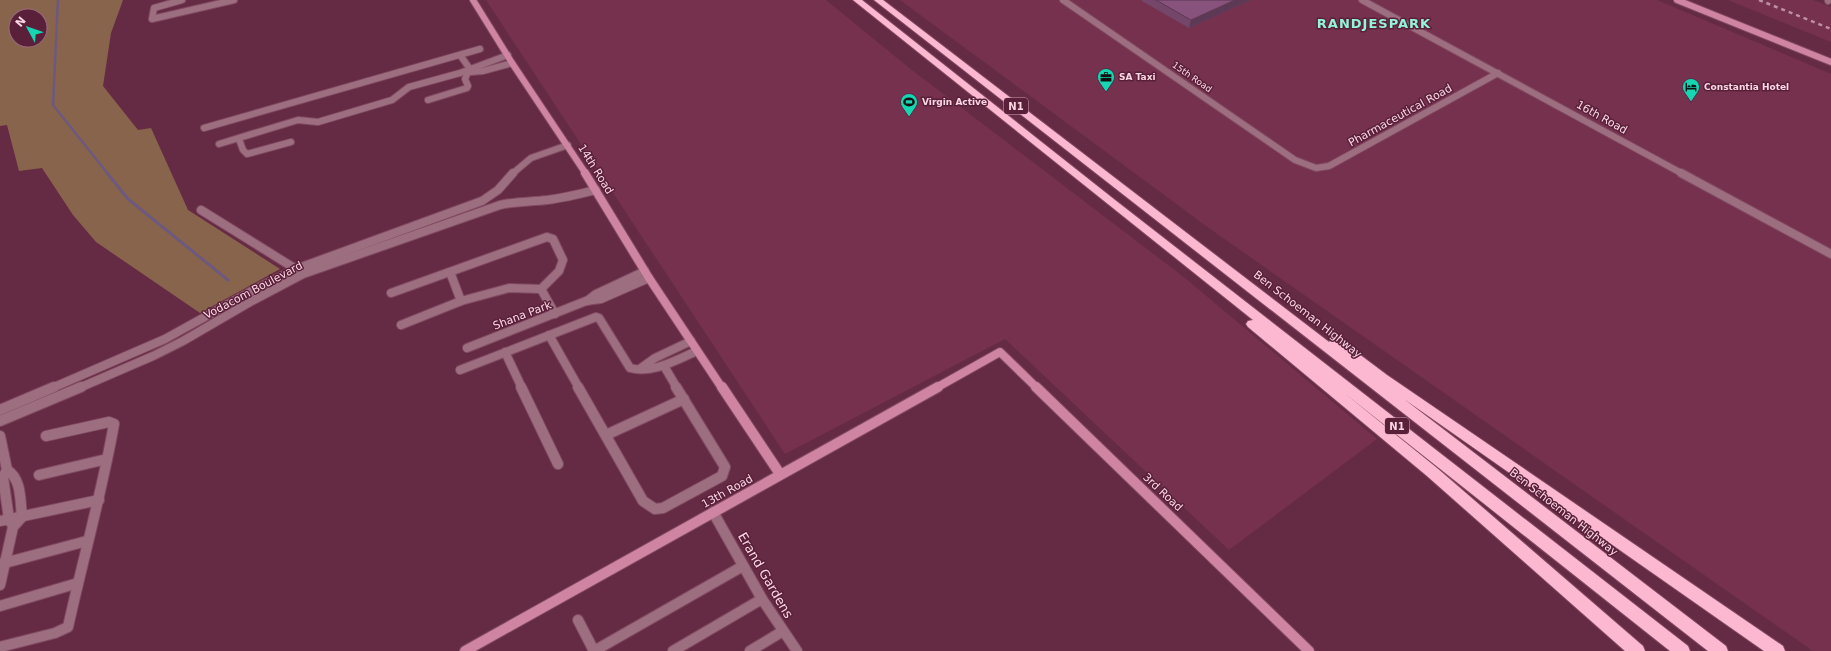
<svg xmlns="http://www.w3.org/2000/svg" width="1831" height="651" font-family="'DejaVu Sans',sans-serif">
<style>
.built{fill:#75314e}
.green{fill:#88644c;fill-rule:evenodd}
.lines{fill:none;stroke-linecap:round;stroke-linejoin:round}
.stream-far1{stroke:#6e597e;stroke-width:2.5}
.stream{stroke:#6e597e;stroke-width:3}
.street-far2-casing{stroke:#814a61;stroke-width:8}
.street-far1-casing{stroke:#814a61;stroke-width:10}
.street-casing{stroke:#814a61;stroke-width:12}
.secondary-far2-casing{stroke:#814a61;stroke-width:8}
.secondary-far1-casing{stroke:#814a61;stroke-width:10}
.secondary-casing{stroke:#814a61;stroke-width:12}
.highway-casing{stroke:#814a61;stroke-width:2}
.street-far2{stroke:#9d6e80;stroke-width:6}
.street-far1{stroke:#9d6e80;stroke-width:8}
.street{stroke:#9d6e80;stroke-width:10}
.secondary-far2{stroke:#cf85a2;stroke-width:6}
.secondary-far1{stroke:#cf85a2;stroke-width:8}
.secondary{stroke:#cf85a2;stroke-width:10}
.highway{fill:#fdb8d1;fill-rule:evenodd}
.rail{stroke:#bd8fa1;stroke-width:2.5;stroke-dasharray:4 4;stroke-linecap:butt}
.wall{fill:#74476a}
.shaded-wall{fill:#5e3956}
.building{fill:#87527b;stroke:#5e3956}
.labels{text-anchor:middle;stroke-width:3;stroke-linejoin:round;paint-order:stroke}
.far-poi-label{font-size:9px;font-weight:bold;fill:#fbd6e3;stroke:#5a203a;text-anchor:start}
.far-street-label{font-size:9px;fill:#fbd6e3;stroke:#5a203a}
.shield{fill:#5a203a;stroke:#cb9fb0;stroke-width:1}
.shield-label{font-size:10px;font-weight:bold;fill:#fbd6e3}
.street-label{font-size:11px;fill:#fbd6e3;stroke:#5a203a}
.far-district-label{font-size:13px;font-weight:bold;letter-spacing:1px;fill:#92f4da;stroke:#5a203a}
.near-street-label{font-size:13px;fill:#fbd6e3;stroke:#5a203a}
</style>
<rect width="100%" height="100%" fill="#662b44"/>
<g class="built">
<path d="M 486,0 L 826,0 L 908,67 L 1185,278 L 1377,439 L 1229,550 L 1005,339 L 785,454 Z"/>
<path d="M 900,0 L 1657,0 L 1831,74 L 1831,651 L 1813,651 L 1584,491 L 1213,231 Z"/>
<path d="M 1728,0 L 1813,0 L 1831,7 L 1831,42 Z"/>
</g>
<path class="green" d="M 0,0 L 123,0 L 111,33 L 103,86 L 138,130 L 151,128 L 188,210 L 280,269 L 200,313 L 96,242 L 73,215 L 42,168 L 19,171 L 7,125 L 0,126 ZM 16,16 L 40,16 L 40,40 L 16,40 Z"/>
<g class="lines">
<path class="stream-far1" d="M 58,0 L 53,105 L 108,174"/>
<path class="stream" d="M 107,173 L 128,199 L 228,280"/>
<defs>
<g id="street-far2">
<path d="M 182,0 L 154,8 L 152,19 L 234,0"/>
<path d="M 1063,0 L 1295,160 L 1316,168 L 1329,166 L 1498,73"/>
<path d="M 1362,0 L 1683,174"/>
<path d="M 1828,1 L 1830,0"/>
<path d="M 460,55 L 470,69"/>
<path d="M 471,72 L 483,71 L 512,63"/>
<path d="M 428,100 L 467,88 L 468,86 L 465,79 L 468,72"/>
<path d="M 204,128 L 480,49"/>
<path d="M 239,139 L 243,150 L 247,154 L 291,142"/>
<path d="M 219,144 L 298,120 L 318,122 L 392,100 L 409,87 L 460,73 L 508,55"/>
<path d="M 512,174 L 531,158 L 568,145"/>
</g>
<g id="street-far1">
<path d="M 1681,173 L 1831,254"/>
<path d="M 201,210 L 299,271"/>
<path d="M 450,272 L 461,301"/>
<path d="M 391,293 L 547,237 L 553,239 L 563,260 L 559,271 L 541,289 L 555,314"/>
<path d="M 587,301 L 596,294 L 645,271"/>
<path d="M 401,325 L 461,301 L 509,288 L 541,289"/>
<path d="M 549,335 L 579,388"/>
<path d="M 467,348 L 586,301 L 601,299 L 649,278"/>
<path d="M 505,352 L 522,388"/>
<path d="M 664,366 L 677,388"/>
<path d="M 641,368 L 655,358 L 691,341"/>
<path d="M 460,370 L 596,317 L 599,318 L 630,368 C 653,374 676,360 697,351"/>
<path d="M 52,388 L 165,339 L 257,288 L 296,269 L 482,201 L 498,190 L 513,173"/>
<path d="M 79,388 L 153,356 L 183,341 L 250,302 L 303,274 L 500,205 C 516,201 531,202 547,200 C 563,198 580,194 596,190"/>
</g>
<g id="street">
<path d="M 521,387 L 558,464"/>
<path d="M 578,387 L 643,501 L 655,509 L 663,508 L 722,476 L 725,467 L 676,387"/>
<path d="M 0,410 L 54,387"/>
<path d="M 0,421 L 81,387"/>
<path d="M 606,435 L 684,399"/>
<path d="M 0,436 L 7,470 L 3,477 L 9,519 L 11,523"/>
<path d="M 39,475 L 107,459"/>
<path d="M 713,512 L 762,599 L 797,651"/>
<path d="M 0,521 L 99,500"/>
<path d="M 1,564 L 87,541"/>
<path d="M 0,585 L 13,527 L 22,517 C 20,501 22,479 7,470"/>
<path d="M 0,606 L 78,583"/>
<path d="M 578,620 L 594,651 L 743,566"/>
<path d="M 0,647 L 55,633 L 68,627 C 83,559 102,492 114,424 L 109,422 L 46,436"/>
<path d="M 673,651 L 762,599"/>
<path d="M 750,651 L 783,631"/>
</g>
<g id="secondary-far2">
<path d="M 473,0 L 512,63 L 586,174"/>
<path d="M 1677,0 L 1831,62"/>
</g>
<g id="secondary-far1">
<path d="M 585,173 L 649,278 L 722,388"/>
<path d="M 936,388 L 1000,352 L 1037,388"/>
</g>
<g id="secondary">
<path d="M 722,387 L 780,474"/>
<path d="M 1036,387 L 1309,651"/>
<path d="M 465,651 L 938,387"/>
</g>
<g id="highway">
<path d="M 853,0 L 862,0 L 1115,200 L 1688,646 L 1690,651 L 1670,651 L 1343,392 L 1437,468 L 1643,646 L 1645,651 L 1625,651 L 1427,476 L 1248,327 L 1246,324 L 1248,321 L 1253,320 Z"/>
<path d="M 874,0 L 883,0 L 1329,342 L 1331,339 L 1335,337 L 1339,339 L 1387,375 L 1783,646 L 1785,651 L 1764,651 L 1404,399 L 1726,646 L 1728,651 L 1708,651 Z"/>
</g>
</defs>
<use href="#street-far2" class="street-far2-casing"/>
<use href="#street-far1" class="street-far1-casing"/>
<use href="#street" class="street-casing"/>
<use href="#secondary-far2" class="secondary-far2-casing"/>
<use href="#secondary-far1" class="secondary-far1-casing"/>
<use href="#secondary" class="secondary-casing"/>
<use href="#highway" class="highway-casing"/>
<use href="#street-far2" class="street-far2"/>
<use href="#street-far1" class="street-far1"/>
<use href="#street" class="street"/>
<use href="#secondary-far2" class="secondary-far2"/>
<use href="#secondary-far1" class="secondary-far1"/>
<use href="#secondary" class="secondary"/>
<use href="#highway" class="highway"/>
<path class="rail" d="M 1759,0 L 1831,29"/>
</g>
<path class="wall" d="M 1142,0 L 1251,0 L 1189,28 L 1142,1 Z"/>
<path class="shaded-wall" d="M 1235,0 L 1251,0 L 1189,28 L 1191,20 Z"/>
<path class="building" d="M 1156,0 L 1235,0 L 1191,20 Z"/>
<defs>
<symbol id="office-pin" viewBox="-11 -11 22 30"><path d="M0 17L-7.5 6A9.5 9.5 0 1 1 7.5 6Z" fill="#16d5b3" stroke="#5a203a"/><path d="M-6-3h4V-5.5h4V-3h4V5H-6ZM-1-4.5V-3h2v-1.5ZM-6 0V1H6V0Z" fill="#111"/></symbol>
<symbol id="hotel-pin" viewBox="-11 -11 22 30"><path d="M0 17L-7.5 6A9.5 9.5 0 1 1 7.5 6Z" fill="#16d5b3" stroke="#5a203a"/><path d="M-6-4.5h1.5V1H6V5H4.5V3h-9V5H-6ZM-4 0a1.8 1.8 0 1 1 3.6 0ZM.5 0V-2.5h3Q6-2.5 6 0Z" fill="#111"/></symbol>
<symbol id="stadium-pin" viewBox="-11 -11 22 30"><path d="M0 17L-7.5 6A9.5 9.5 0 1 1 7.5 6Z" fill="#16d5b3" stroke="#5a203a"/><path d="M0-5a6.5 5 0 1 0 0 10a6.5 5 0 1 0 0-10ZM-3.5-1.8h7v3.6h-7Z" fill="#111"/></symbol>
</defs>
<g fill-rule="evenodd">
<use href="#office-pin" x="1096" y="67" width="20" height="27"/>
<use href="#hotel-pin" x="1681" y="77" width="20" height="27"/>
<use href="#stadium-pin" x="899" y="92" width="20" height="27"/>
</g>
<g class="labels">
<g class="far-poi-label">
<text x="1119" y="80">SA Taxi</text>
<text x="1704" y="90">Constantia Hotel</text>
<text x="922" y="105">Virgin Active</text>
</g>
<g class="far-street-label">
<text transform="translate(1192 77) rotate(35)" y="3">15th Road</text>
</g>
<g class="shield">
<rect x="1004" y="98" width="24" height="16" rx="3"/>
<rect x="1385" y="418" width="24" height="16" rx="3"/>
</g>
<g class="shield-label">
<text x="1016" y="110">N1</text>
<text x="1397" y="430">N1</text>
</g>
<g class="street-label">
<text transform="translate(1400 115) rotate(-29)" y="4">Pharmaceutical Road</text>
<text transform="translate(1602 117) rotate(29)" y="4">16th Road</text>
<text transform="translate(596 169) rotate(58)" y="4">14th Road</text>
<text transform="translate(253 290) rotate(-28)" y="4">Vodacom Boulevard</text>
<text transform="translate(1308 314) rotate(38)" y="4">Ben Schoeman Highway</text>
<text transform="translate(522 315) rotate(-21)" y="4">Shana Park</text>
<text transform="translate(727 491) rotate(-29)" y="4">13th Road</text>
<text transform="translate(1163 492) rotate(43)" y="4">3rd Road</text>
<text transform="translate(1564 512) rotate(38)" y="4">Ben Schoeman Highway</text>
</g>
<g class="far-district-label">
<text x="1374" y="28">RANDJESPARK</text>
</g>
<g class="near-street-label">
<text transform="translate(766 575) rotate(60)" y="5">Erand Gardens</text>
</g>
</g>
<g transform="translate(28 28) rotate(310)"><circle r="19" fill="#5a203a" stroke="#9a697e"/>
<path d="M0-3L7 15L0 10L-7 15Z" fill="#16d5b3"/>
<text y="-6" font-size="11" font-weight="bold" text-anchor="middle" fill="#fbd6e3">N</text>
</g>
</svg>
